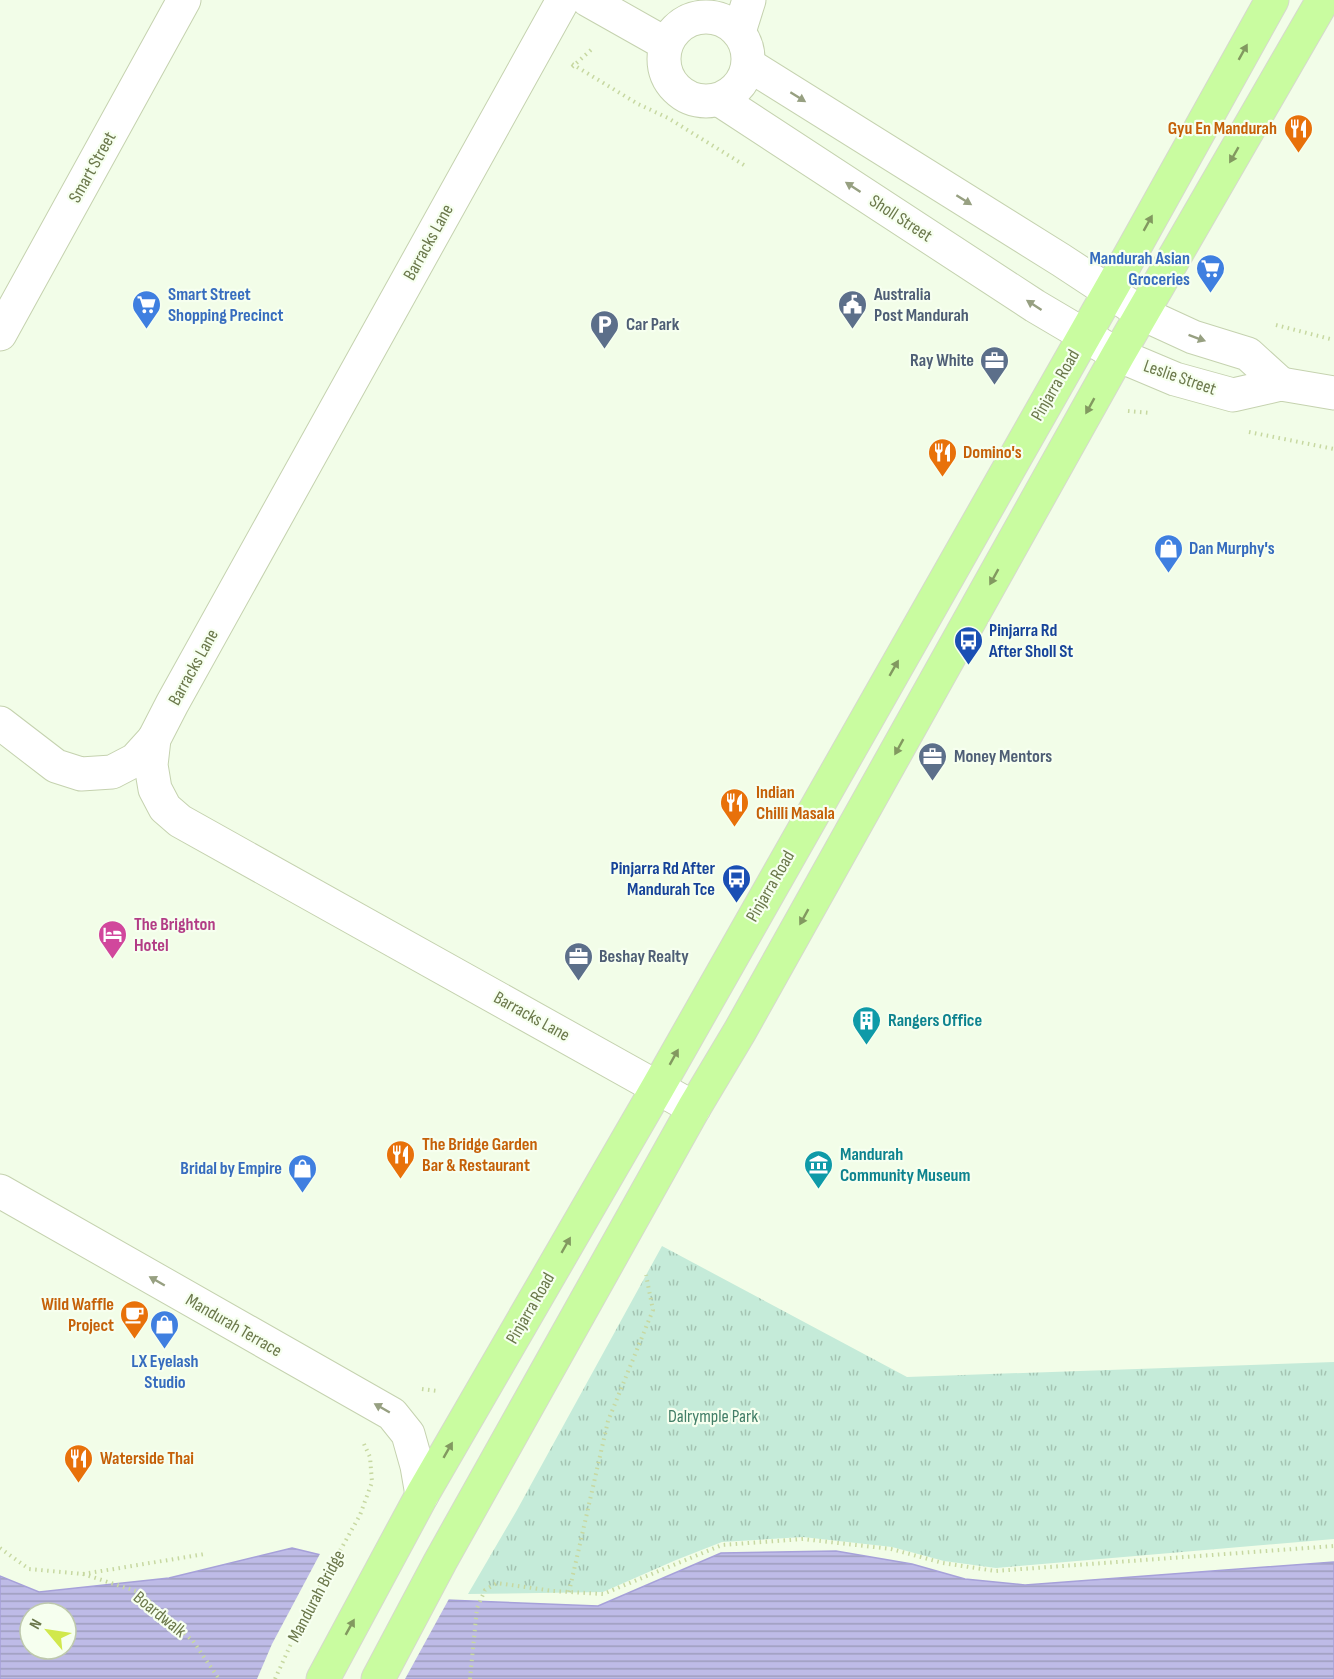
<svg xmlns="http://www.w3.org/2000/svg" width="1334" height="1679" font-family="'Sofia Sans Condensed',sans-serif">
<style>
.grass{fill:url(#grass-tufts)}
.water{fill:url(#water-rules);stroke:#a6a1d9;stroke-width:1.5;fill-rule:evenodd}
.pier{fill:#f2fde8}
.lines{fill:none;stroke-linecap:round;stroke-linejoin:round}
.minor-casing{stroke:#c5d2af;stroke-width:35}
.major-casing{stroke:#d6d9cd;stroke-width:35}
.path{stroke:#c7d8a1;stroke-width:4;stroke-dasharray:1.5 4.5;stroke-linecap:butt}
.minor{stroke:#fff;stroke-width:33}
.major{stroke:#c9fca0;stroke-width:33}
.oneway{fill:#829960}
.oneway2{fill:#97a081}
.labels{text-anchor:middle;stroke-width:4.5;stroke-linejoin:round;paint-order:stroke}
.food-label{font-size:18px;font-weight:bold;fill:#c56008;stroke:#f6ffef;text-anchor:start}
.street-label{font-size:18px;fill:#6b784b;stroke:#f6ffef}
.shop-label{font-size:18px;font-weight:bold;fill:#366cbe;stroke:#f6ffef;text-anchor:end}
.service-label{font-size:18px;font-weight:bold;fill:#4e5e75;stroke:#f6ffef;text-anchor:start}
.transit-label{font-size:18px;font-weight:bold;fill:#164399;stroke:#f6ffef;text-anchor:start}
.hotel-label{font-size:18px;font-weight:bold;fill:#b23c85;stroke:#f6ffef;text-anchor:start}
.culture-label{font-size:18px;font-weight:bold;fill:#0d838f;stroke:#f6ffef;text-anchor:start}
.park-label{font-size:18px;fill:#427e67;stroke:#f6ffef}
</style>
<defs>
<pattern id="grass-tufts" width="24" height="20" patternUnits="userSpaceOnUse" patternTransform="scale(1.5)"><rect width="24" height="20" fill="#c5ebd9"/><path d="M3 7l-1-3M5 7V3M7 7l1-3M15 17l-1-3M17 17v-4M19 17l1-3" fill="none" stroke="#a4c3b2"/></pattern>
<pattern id="water-rules" width="6" height="5" patternUnits="userSpaceOnUse" patternTransform="scale(1.5)"><rect width="6" height="5" fill="#bebbe7"/><path d="M0 2.5h6" fill="none" stroke="#9e9dbd"/></pattern>
</defs>
<rect width="100%" height="100%" fill="#f2fde8"/>
<path class="grass" d="M 662,1246 L 907,1377 L 1334,1362 L 1334,1539 L 996,1568 L 944,1561 L 892,1547 L 803,1537 L 722,1542 L 676,1560 L 603,1592 L 468,1594 L 517,1510 Z"/>
<path class="water" d="M 292,1548 L 325,1556 L 420,1599 L 598,1606 L 721,1553 L 836,1551 L 912,1564 L 965,1579 L 1025,1585 L 1334,1562 L 1334,1679 L 0,1679 L 0,1576 L 39,1592 L 169,1578 ZM 30,1613 L 66,1613 L 66,1649 L 30,1649 Z"/>
<path class="pier" d="M 321,1552 L 351,1561 L 420,1596 L 450,1597 L 405,1679 L 257,1679 L 272,1644 Z"/>
<g class="lines">
<defs>
<g id="minor">
<path d="M 563,0 L 172,704 L 154,739 L 151,765 L 155,789 L 165,808 L 180,821 L 694,1108"/>
<path d="M 588,0 L 666,44"/>
<circle cx="706" cy="59" r="42"/>
<path d="M 739,32 L 749,0"/>
<path d="M 749,65 L 1061,260 L 1143,314 L 1193,337 L 1248,354 L 1281,384"/>
<path d="M 720,100 L 1035,306 L 1118,355 L 1175,379 L 1233,395 L 1281,384 L 1334,393"/>
<path d="M 0,334 L 184,0"/>
<path d="M 0,723 L 56,766 L 81,774 L 112,772 L 135,760 L 154,739"/>
<path d="M 0,1191 L 392,1414 L 408,1434 L 417,1466 L 422,1495"/>
</g>
<g id="major">
<path d="M 323,1679 L 422,1495 L 658,1087 L 1133,250 L 1272,0"/>
<path d="M 378,1679 L 440,1562 L 694,1108 L 740,1031 L 1118,355 L 1323,0"/>
</g>
</defs>
<use href="#minor" class="minor-casing"/>
<use href="#major" class="major-casing"/>
<g class="path">
<path d="M 572,64 L 638,104 L 668,118 L 744,165"/>
<path d="M 572,67 L 593,48"/>
<path d="M 1276,325 L 1334,340"/>
<path d="M 1128,411 L 1151,413"/>
<path d="M 1249,432 L 1334,449"/>
<path d="M 422,1389 L 438,1391"/>
<path d="M 0,1548 L 29,1569 L 83,1574 L 205,1554"/>
<path d="M 83,1574 L 139,1592 L 193,1641 L 219,1679"/>
<path d="M 569,1592 L 608,1421 L 653,1310 L 646,1275"/>
<path d="M 275,1679 L 305,1613 L 360,1515 L 372,1482 L 370,1457 L 364,1444"/>
<path d="M 470,1679 L 477,1608 L 485,1590 L 497,1583 L 553,1591 L 603,1594 L 722,1545 L 803,1539 L 891,1549 L 943,1563 L 995,1571 L 1334,1546"/>
</g>
<use href="#minor" class="minor"/>
<use href="#major" class="major"/>
</g>
<defs><path id="oneway-solid" d="M-6-.8H1V-3.2L6.5 0L1 3.2V.8H-6Z" transform="scale(1.5)"/></defs>
<g class="oneway">
<use href="#oneway-solid" transform="translate(1243 52) rotate(-61)"/>
<use href="#oneway-solid" transform="translate(1234 155) rotate(120)"/>
<use href="#oneway-solid" transform="translate(1148 223) rotate(-61)"/>
<use href="#oneway-solid" transform="translate(1090 406) rotate(119)"/>
<use href="#oneway-solid" transform="translate(994 577) rotate(119)"/>
<use href="#oneway-solid" transform="translate(894 668) rotate(-60)"/>
<use href="#oneway-solid" transform="translate(899 747) rotate(119)"/>
<use href="#oneway-solid" transform="translate(804 917) rotate(119)"/>
<use href="#oneway-solid" transform="translate(674 1057) rotate(-61)"/>
<use href="#oneway-solid" transform="translate(566 1245) rotate(-60)"/>
<use href="#oneway-solid" transform="translate(448 1450) rotate(-60)"/>
<use href="#oneway-solid" transform="translate(350 1627) rotate(-61)"/>
</g>
<g class="oneway2">
<use href="#oneway-solid" transform="translate(798 97) rotate(32)"/>
<use href="#oneway-solid" transform="translate(853 187) rotate(-147)"/>
<use href="#oneway-solid" transform="translate(964 200) rotate(32)"/>
<use href="#oneway-solid" transform="translate(1034 305) rotate(-147)"/>
<use href="#oneway-solid" transform="translate(1197 338) rotate(20)"/>
<use href="#oneway-solid" transform="translate(157 1281) rotate(-150)"/>
<use href="#oneway-solid" transform="translate(382 1408) rotate(-150)"/>
</g>
<defs>
<symbol id="restaurant-pin" viewBox="-11 -11 22 30"><path d="M0 17L-7.5 6A9.5 9.5 0 1 1 7.5 6Z" fill="#e8710a" stroke="#f6ffef"/><path d="M-5-6h1v4h1v-4h1v4h1v-4h1v5L-1.5 .5V6h-2V.5L-5-1ZM5-6V6H3V1.5H1.5Q1.5-4 5-6Z" fill="#fff"/></symbol>
<symbol id="supermarket-pin" viewBox="-11 -11 22 30"><path d="M0 17L-7.5 6A9.5 9.5 0 1 1 7.5 6Z" fill="#3f7fe0" stroke="#f6ffef"/><path d="M-6-5.5h2.5l.6 2H6L4.5 2H-2.5L-4.4-4H-6ZM-1.5 3.2a1.3 1.3 0 1 0 .1 0ZM3 3.2a1.3 1.3 0 1 0 .1 0Z" fill="#fff"/></symbol>
<symbol id="civic-pin" viewBox="-11 -11 22 30"><path d="M0 17L-7.5 6A9.5 9.5 0 1 1 7.5 6Z" fill="#5c6f8a" stroke="#f6ffef"/><path d="M-.6-6.5H3V-4.5H.6V-3L4-1V1h2V6H-6V1h2V-1L-.6-3ZM-1.2 2.5V6h2.4V2.5Z" fill="#fff"/></symbol>
<symbol id="parking-pin" viewBox="-11 -11 22 30"><path d="M0 17L-7.5 6A9.5 9.5 0 1 1 7.5 6Z" fill="#5c6f8a" stroke="#f6ffef"/><path d="M-3.5-5.5H1a3.5 3.5 0 0 1 0 7H-1V5.5H-3.5ZM-1-3.4V-.6H.8a1.4 1.4 0 0 0 0-2.8Z" fill="#fff"/></symbol>
<symbol id="office-pin" viewBox="-11 -11 22 30"><path d="M0 17L-7.5 6A9.5 9.5 0 1 1 7.5 6Z" fill="#5c6f8a" stroke="#f6ffef"/><path d="M-6-3h4V-5.5h4V-3h4V5H-6ZM-1-4.5V-3h2v-1.5ZM-6 0V1H6V0Z" fill="#fff"/></symbol>
<symbol id="shop-pin" viewBox="-11 -11 22 30"><path d="M0 17L-7.5 6A9.5 9.5 0 1 1 7.5 6Z" fill="#3f7fe0" stroke="#f6ffef"/><path d="M-5-2.5h2.3a2.7 3.5 0 0 1 5.4 0H5L5.5 6h-11ZM-1.5-2.5h3a1.5 2.3 0 0 0-3 0Z" fill="#fff"/></symbol>
<symbol id="bus-pin" viewBox="-11 -11 22 30"><path d="M0 17L-7.5 6A9.5 9.5 0 1 1 7.5 6Z" fill="#1a4fb4" stroke="#f6ffef"/><path d="M-5-6H5V4H4V6H2V4H-2V6H-4V4H-5ZM-3.5-4V0h7V-4ZM-3.5 1.2v1.5H-2V1.2ZM2 1.2v1.5H3.5V1.2Z" fill="#fff"/></symbol>
<symbol id="hotel-pin" viewBox="-11 -11 22 30"><path d="M0 17L-7.5 6A9.5 9.5 0 1 1 7.5 6Z" fill="#d1479c" stroke="#f6ffef"/><path d="M-6-4.5h1.5V1H6V5H4.5V3h-9V5H-6ZM-4 0a1.8 1.8 0 1 1 3.6 0ZM.5 0V-2.5h3Q6-2.5 6 0Z" fill="#fff"/></symbol>
<symbol id="building-pin" viewBox="-11 -11 22 30"><path d="M0 17L-7.5 6A9.5 9.5 0 1 1 7.5 6Z" fill="#0f9aa8" stroke="#f6ffef"/><path d="M-4-6H4V6H1V3H-1V6H-4ZM-2.5-4.3h1.7v1.8h-1.7ZM.8-4.3h1.7v1.8H.8ZM-2.5-1h1.7V.8h-1.7ZM.8-1h1.7V.8H.8Z" fill="#fff"/></symbol>
<symbol id="museum-pin" viewBox="-11 -11 22 30"><path d="M0 17L-7.5 6A9.5 9.5 0 1 1 7.5 6Z" fill="#0f9aa8" stroke="#f6ffef"/><path d="M0-6L6-3V-2H-6V-3ZM-5-1h2V3h-2ZM-1-1h2V3h-2ZM3-1h2V3H3ZM-6 4H6V6H-6Z" fill="#fff"/></symbol>
<symbol id="cafe-pin" viewBox="-11 -11 22 30"><path d="M0 17L-7.5 6A9.5 9.5 0 1 1 7.5 6Z" fill="#e8710a" stroke="#f6ffef"/><path d="M-5.5-4.5H6V0H3Q3 3.5 0 3.5H-2.5Q-5.5 3.5-5.5 0ZM3-3.2v2h1.7v-2ZM-6 4.5H4V6H-6Z" fill="#fff"/></symbol>
</defs>
<g fill-rule="evenodd">
<use href="#restaurant-pin" x="1282" y="112" width="33" height="45"/>
<use href="#supermarket-pin" x="1194" y="252" width="33" height="45"/>
<use href="#supermarket-pin" x="130" y="288" width="33" height="45"/>
<use href="#civic-pin" x="836" y="288" width="33" height="45"/>
<use href="#parking-pin" x="588" y="308" width="33" height="45"/>
<use href="#office-pin" x="978" y="344" width="33" height="45"/>
<use href="#restaurant-pin" x="926" y="436" width="33" height="45"/>
<use href="#shop-pin" x="1152" y="532" width="33" height="45"/>
<use href="#bus-pin" x="952" y="624" width="33" height="45"/>
<use href="#office-pin" x="916" y="740" width="33" height="45"/>
<use href="#restaurant-pin" x="718" y="786" width="33" height="45"/>
<use href="#bus-pin" x="720" y="862" width="33" height="45"/>
<use href="#hotel-pin" x="96" y="918" width="33" height="45"/>
<use href="#office-pin" x="562" y="940" width="33" height="45"/>
<use href="#building-pin" x="850" y="1004" width="33" height="45"/>
<use href="#restaurant-pin" x="384" y="1138" width="33" height="45"/>
<use href="#museum-pin" x="802" y="1148" width="33" height="45"/>
<use href="#shop-pin" x="286" y="1152" width="33" height="45"/>
<use href="#cafe-pin" x="118" y="1298" width="33" height="45"/>
<use href="#shop-pin" x="148" y="1308" width="33" height="45"/>
<use href="#restaurant-pin" x="62" y="1442" width="33" height="45"/>
</g>
<g class="labels">
<g class="food-label">
<text x="1277" y="134" text-anchor="end">Gyu En Mandurah</text>
<text x="963" y="458">Domino's</text>
<text x="756" y="798">Indian<tspan x="756" dy="21">Chilli Masala</tspan></text>
<text x="422" y="1150">The Bridge Garden<tspan x="422" dy="21">Bar &amp; Restaurant</tspan></text>
<text x="114" y="1310" text-anchor="end">Wild Waffle<tspan x="114" dy="21">Project</tspan></text>
<text x="100" y="1464">Waterside Thai</text>
</g>
<g class="street-label">
<text transform="translate(92 167) rotate(-61)" y="6">Smart Street</text>
<text transform="translate(901 218) rotate(33)" y="6">Sholl Street</text>
<text transform="translate(428 242) rotate(-61)" y="6">Barracks Lane</text>
<text transform="translate(1180 377) rotate(19)" y="6">Leslie Street</text>
<text transform="translate(1055 385) rotate(-60)" y="6">Pinjarra Road</text>
<text transform="translate(193 667) rotate(-61)" y="6">Barracks Lane</text>
<text transform="translate(770 886) rotate(-60)" y="6">Pinjarra Road</text>
<text transform="translate(532 1016) rotate(29)" y="6">Barracks Lane</text>
<text transform="translate(530 1308) rotate(-60)" y="6">Pinjarra Road</text>
<text transform="translate(234 1325) rotate(30)" y="6">Mandurah Terrace</text>
<text transform="translate(316 1596) rotate(-62)" y="6">Mandurah Bridge</text>
<text transform="translate(160 1614) rotate(39)" y="6">Boardwalk</text>
</g>
<g class="shop-label">
<text x="1190" y="264">Mandurah Asian<tspan x="1190" dy="21">Groceries</tspan></text>
<text x="168" y="300" text-anchor="start">Smart Street<tspan x="168" dy="21">Shopping Precinct</tspan></text>
<text x="1189" y="554" text-anchor="start">Dan Murphy's</text>
<text x="282" y="1174">Bridal by Empire</text>
<text x="165" y="1367" text-anchor="middle">LX Eyelash<tspan x="165" dy="21">Studio</tspan></text>
</g>
<g class="service-label">
<text x="874" y="300">Australia<tspan x="874" dy="21">Post Mandurah</tspan></text>
<text x="626" y="330">Car Park</text>
<text x="974" y="366" text-anchor="end">Ray White</text>
<text x="954" y="762">Money Mentors</text>
<text x="599" y="962">Beshay Realty</text>
</g>
<g class="transit-label">
<text x="989" y="636">Pinjarra Rd<tspan x="989" dy="21">After Sholl St</tspan></text>
<text x="715" y="874" text-anchor="end">Pinjarra Rd After<tspan x="715" dy="21">Mandurah Tce</tspan></text>
</g>
<g class="hotel-label">
<text x="134" y="930">The Brighton<tspan x="134" dy="21">Hotel</tspan></text>
</g>
<g class="culture-label">
<text x="888" y="1026">Rangers Office</text>
<text x="840" y="1160">Mandurah<tspan x="840" dy="21">Community Museum</tspan></text>
</g>
<g class="park-label">
<text x="713" y="1422">Dalrymple Park</text>
</g>
</g>
<g transform="translate(48 1631) rotate(299)"><circle r="28" fill="#f6ffef" stroke="#bec9ad" stroke-width="1.5"/>
<path d="M0-4.5L10 22L0 15L-10 22Z" fill="#d1e84c"/>
<text y="-9" font-size="16" font-weight="bold" text-anchor="middle" fill="#6b784b">N</text>
</g>
</svg>
